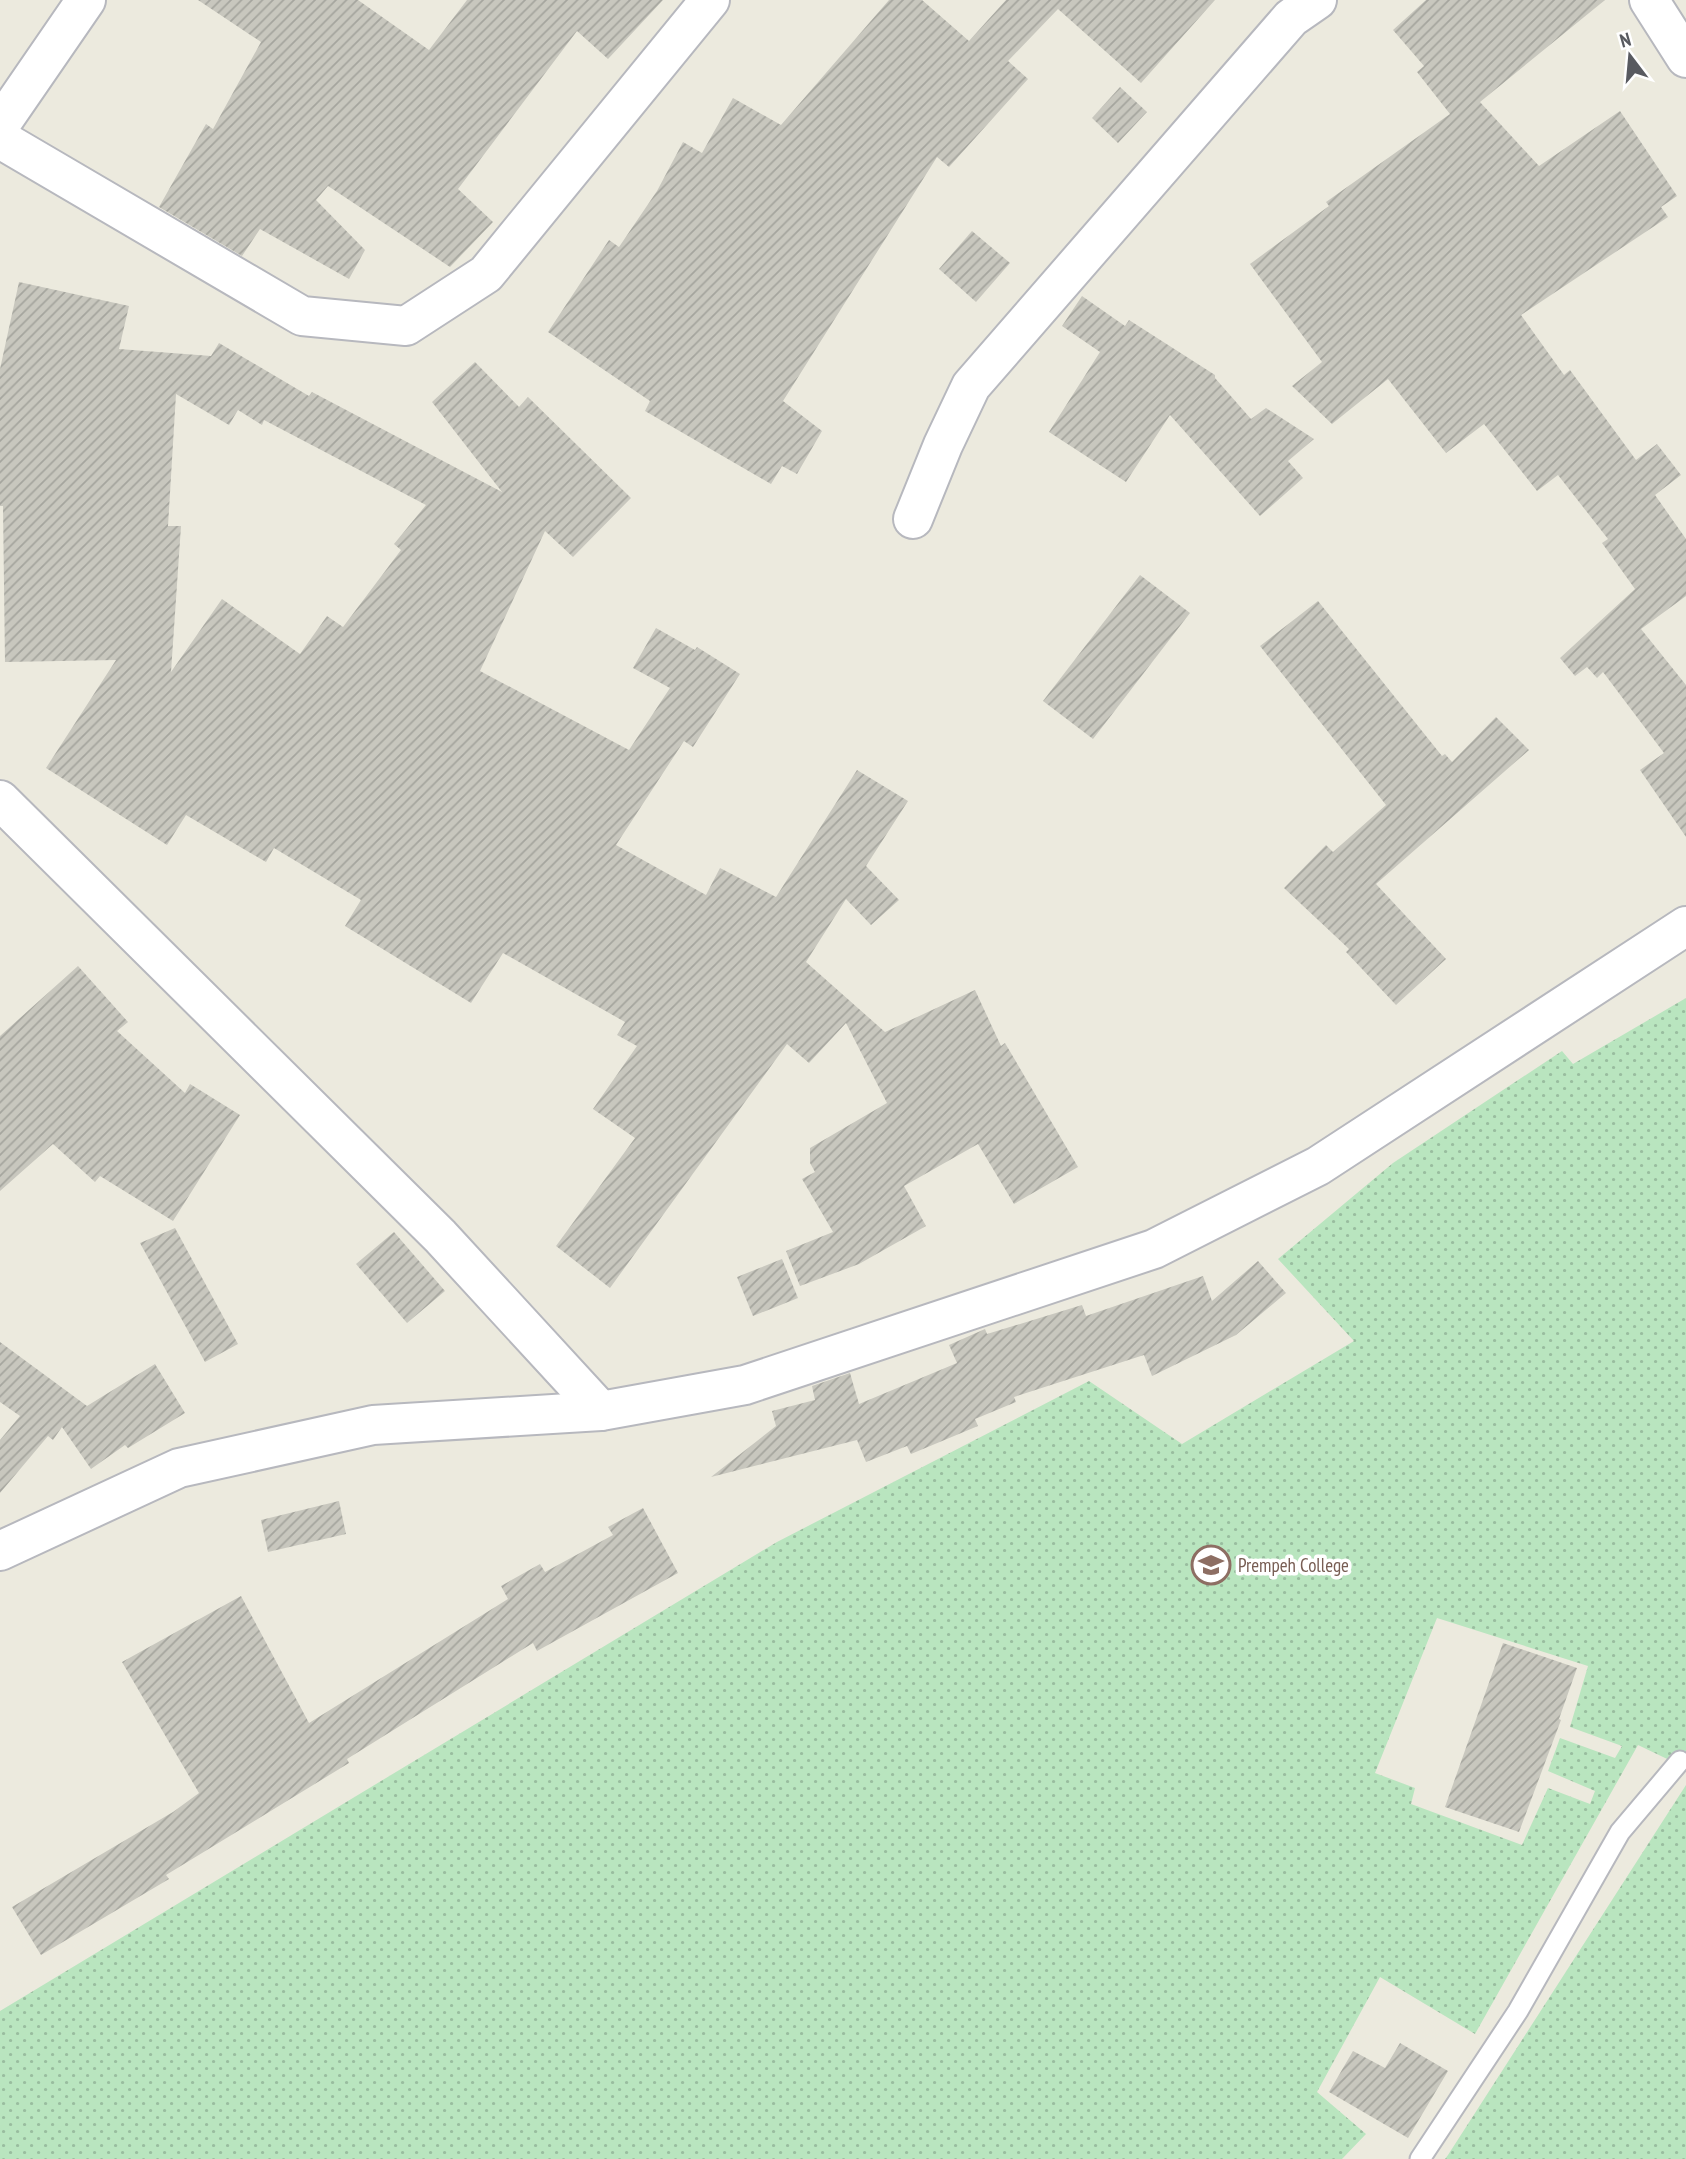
<svg xmlns="http://www.w3.org/2000/svg" width="1686" height="2159" font-family="'PT Sans Narrow',sans-serif">
<style>
.grass{fill:url(#grass-dots);fill-rule:evenodd}
.building{fill:url(#building-hatch);fill-rule:evenodd}
.lines{fill:none;stroke-linecap:round;stroke-linejoin:round}
.lane-casing{stroke:#b7b8be;stroke-width:23}
.street-casing{stroke:#b7b8be;stroke-width:42}
.lane{stroke:#fff;stroke-width:19}
.street{stroke:#fff;stroke-width:38}
.labels{text-anchor:middle;stroke-width:7;stroke-linejoin:round;paint-order:stroke}
.education-label{font-size:19px;fill:#785e54;stroke:#fff;text-anchor:start}
</style>
<defs>
<pattern id="grass-dots" width="8" height="8" patternUnits="userSpaceOnUse" patternTransform="scale(1.75)"><rect width="8" height="8" fill="#b9e5bf"/><path d="M2 2h.1M6 6h.1" fill="none" stroke="#99bd9f" stroke-width="1.8" stroke-linecap="round"/></pattern>
<pattern id="building-hatch" width="6" height="6" patternUnits="userSpaceOnUse" patternTransform="scale(1.75)"><rect width="6" height="6" fill="#c8c7be"/><path d="M-1 1l2-2M0 6l6-6M5 7l2-2" fill="none" stroke="#a5a59e"/></pattern>
</defs>
<rect width="100%" height="100%" fill="#eceade"/>
<g class="grass">
<path d="M 1686,998 L 1686,1768 L 1638,1745 L 1475,2034 L 1380,1977 L 1317,2092 L 1366,2134 L 1342,2159 L 0,2159 L 0,2011 L 777,1542 L 1089,1381 L 1182,1444 L 1354,1341 L 1278,1259 L 1393,1163 L 1562,1051 L 1573,1064 ZM 1437,1618 L 1588,1666 L 1570,1727 L 1622,1746 L 1615,1758 L 1560,1738 L 1548,1771 L 1595,1791 L 1590,1804 L 1548,1788 L 1522,1845 L 1411,1804 L 1415,1788 L 1375,1773 Z"/>
<path d="M 1686,1785 L 1686,2159 L 1445,2159 L 1448,2155 Z"/>
</g>
<g class="building">
<path d="M 198,0 L 358,0 L 429,50 L 467,0 L 663,0 L 608,59 L 577,31 L 458,189 L 493,222 L 450,267 L 328,186 L 316,200 L 365,250 L 349,279 L 260,229 L 242,256 L 159,207 L 206,124 L 213,129 L 261,42 Z"/>
<path d="M 889,0 L 922,0 L 969,41 L 1006,0 L 1215,0 L 1141,83 L 1058,9 L 1008,61 L 1028,79 L 949,167 L 937,157 L 783,401 L 822,431 L 797,474 L 782,466 L 771,484 L 645,411 L 650,401 L 548,332 L 609,240 L 619,247 L 657,191 L 683,142 L 702,153 L 733,98 L 781,125 Z"/>
<path d="M 1426,0 L 1605,0 L 1480,102 L 1539,166 L 1620,111 L 1677,196 L 1661,207 L 1668,217 L 1521,315 L 1564,375 L 1570,370 L 1636,460 L 1657,444 L 1681,475 L 1655,495 L 1686,539 L 1686,596 L 1641,629 L 1686,685 L 1686,837 L 1640,770 L 1664,753 L 1603,672 L 1597,678 L 1587,667 L 1575,676 L 1560,658 L 1635,589 L 1602,543 L 1608,539 L 1558,475 L 1537,491 L 1484,424 L 1446,453 L 1388,379 L 1332,424 L 1292,386 L 1322,362 L 1250,264 L 1329,206 L 1326,202 L 1450,114 L 1417,72 L 1424,66 L 1393,30 Z"/>
<path d="M 1120,87 L 1147,112 L 1118,143 L 1092,118 Z"/>
<path d="M 972,231 L 1010,263 L 976,302 L 939,269 Z"/>
<path d="M 19,282 L 129,306 L 119,349 L 211,356 L 219,343 L 309,396 L 312,392 L 502,492 L 432,402 L 475,362 L 519,407 L 528,397 L 631,498 L 573,557 L 545,531 L 480,671 L 629,750 L 670,688 L 633,668 L 656,628 L 695,650 L 697,647 L 740,674 L 693,747 L 684,741 L 616,845 L 706,895 L 720,868 L 776,897 L 857,770 L 908,801 L 866,866 L 899,900 L 871,925 L 846,899 L 806,962 L 885,1032 L 975,990 L 1001,1046 L 1005,1043 L 1078,1167 L 1014,1204 L 978,1144 L 904,1186 L 926,1226 L 859,1264 L 800,1286 L 786,1251 L 833,1232 L 802,1179 L 815,1172 L 810,1163 L 810,1148 L 887,1103 L 846,1023 L 809,1063 L 787,1044 L 610,1288 L 556,1246 L 635,1138 L 593,1109 L 637,1046 L 617,1035 L 625,1022 L 503,953 L 471,1003 L 345,926 L 361,900 L 274,848 L 266,862 L 186,815 L 167,845 L 46,768 L 116,660 L 5,662 L 3,506 L 0,506 L 0,369 ZM 176,394 L 229,425 L 238,410 L 262,425 L 264,420 L 426,505 L 394,544 L 401,550 L 343,627 L 327,616 L 300,654 L 222,599 L 171,672 L 181,526 L 168,526 Z"/>
<path d="M 1082,296 L 1125,326 L 1129,320 L 1215,375 L 1215,378 L 1251,419 L 1266,408 L 1314,439 L 1288,461 L 1303,478 L 1260,516 L 1170,415 L 1126,482 L 1049,432 L 1100,352 L 1062,326 Z"/>
<path d="M 1140,575 L 1190,613 L 1093,739 L 1043,701 Z"/>
<path d="M 1318,601 L 1442,756 L 1445,754 L 1452,762 L 1496,717 L 1529,750 L 1376,884 L 1446,959 L 1396,1005 L 1346,952 L 1349,949 L 1284,888 L 1326,845 L 1333,852 L 1386,805 L 1260,646 Z"/>
<path d="M 78,966 L 128,1022 L 117,1031 L 185,1093 L 190,1084 L 240,1115 L 173,1221 L 100,1176 L 95,1182 L 53,1144 L 0,1191 L 0,1036 Z"/>
<path d="M 175,1228 L 238,1344 L 205,1362 L 140,1243 Z"/>
<path d="M 394,1232 L 445,1291 L 407,1323 L 356,1264 Z"/>
<path d="M 782,1259 L 798,1298 L 753,1316 L 737,1277 Z"/>
<path d="M 1258,1261 L 1286,1293 L 1236,1335 L 1152,1376 L 1144,1355 L 1014,1397 L 1016,1402 L 975,1419 L 978,1426 L 911,1454 L 907,1446 L 866,1462 L 857,1440 L 711,1477 L 776,1426 L 772,1411 L 815,1400 L 812,1386 L 850,1373 L 859,1404 L 957,1363 L 949,1345 L 985,1329 L 987,1334 L 1082,1305 L 1086,1316 L 1203,1276 L 1212,1301 Z"/>
<path d="M 0,1342 L 87,1406 L 155,1364 L 185,1413 L 128,1448 L 125,1445 L 91,1469 L 62,1427 L 53,1440 L 48,1436 L 0,1493 L 0,1440 L 20,1416 L 0,1402 Z"/>
<path d="M 339,1501 L 346,1534 L 268,1552 L 261,1520 Z"/>
<path d="M 643,1508 L 678,1573 L 537,1651 L 533,1643 L 347,1759 L 349,1763 L 166,1875 L 169,1879 L 41,1955 L 12,1907 L 173,1812 L 199,1793 L 122,1662 L 241,1596 L 309,1723 L 508,1599 L 501,1586 L 540,1564 L 545,1572 L 613,1535 L 608,1527 Z"/>
<path d="M 1503,1643 L 1577,1668 L 1559,1719 L 1561,1720 L 1519,1832 L 1445,1807 Z"/>
<path d="M 1400,2043 L 1448,2071 L 1408,2138 L 1329,2092 L 1353,2051 L 1385,2068 Z"/>
</g>
<g class="lines">
<defs>
<path id="lane" d="M 1420,2159 L 1518,2011 L 1620,1832 L 1680,1761"/>
<g id="street">
<path d="M 1649,0 L 1686,58"/>
<path d="M 0,125 L 86,0"/>
<path d="M 0,139 L 302,316 L 406,326 L 486,274 L 710,0"/>
<path d="M 913,519 L 943,445 L 971,386 L 1291,18 L 1317,0"/>
<path d="M 0,800 L 440,1236 L 601,1411"/>
<path d="M 0,1551 L 179,1468 L 373,1425 L 601,1411 L 745,1385 L 1154,1249 L 1318,1166 L 1686,926"/>
</g>
</defs>
<use href="#lane" class="lane-casing"/>
<use href="#street" class="street-casing"/>
<use href="#lane" class="lane"/>
<use href="#street" class="street"/>
</g>
<defs>
<symbol id="school-ring" viewBox="-11 -11 22 22"><circle r="9.5" fill="#fff" stroke="#8d6e63" stroke-width="1.5"/><path d="M0-5L7-2L0 1L-7-2ZM-4 1L0 2.5L4 1V4Q0 6-4 4Z" fill="#8d6e63"/></symbol>
</defs>
<g fill-rule="evenodd">
<use href="#school-ring" x="1189" y="1543" width="44" height="44"/>
</g>
<g class="labels">
<g class="education-label">
<text x="1238" y="1572">Prempeh College</text>
</g>
</g>
<g transform="translate(1630 56) rotate(344)" stroke="#ffffff" stroke-width="5" paint-order="stroke">
<path d="M0-5L12 26L0 18L-12 26Z" fill="#585a60"/>
<text y="-10" font-size="19" font-weight="bold" text-anchor="middle" fill="#585a60">N</text>
</g>
</svg>
